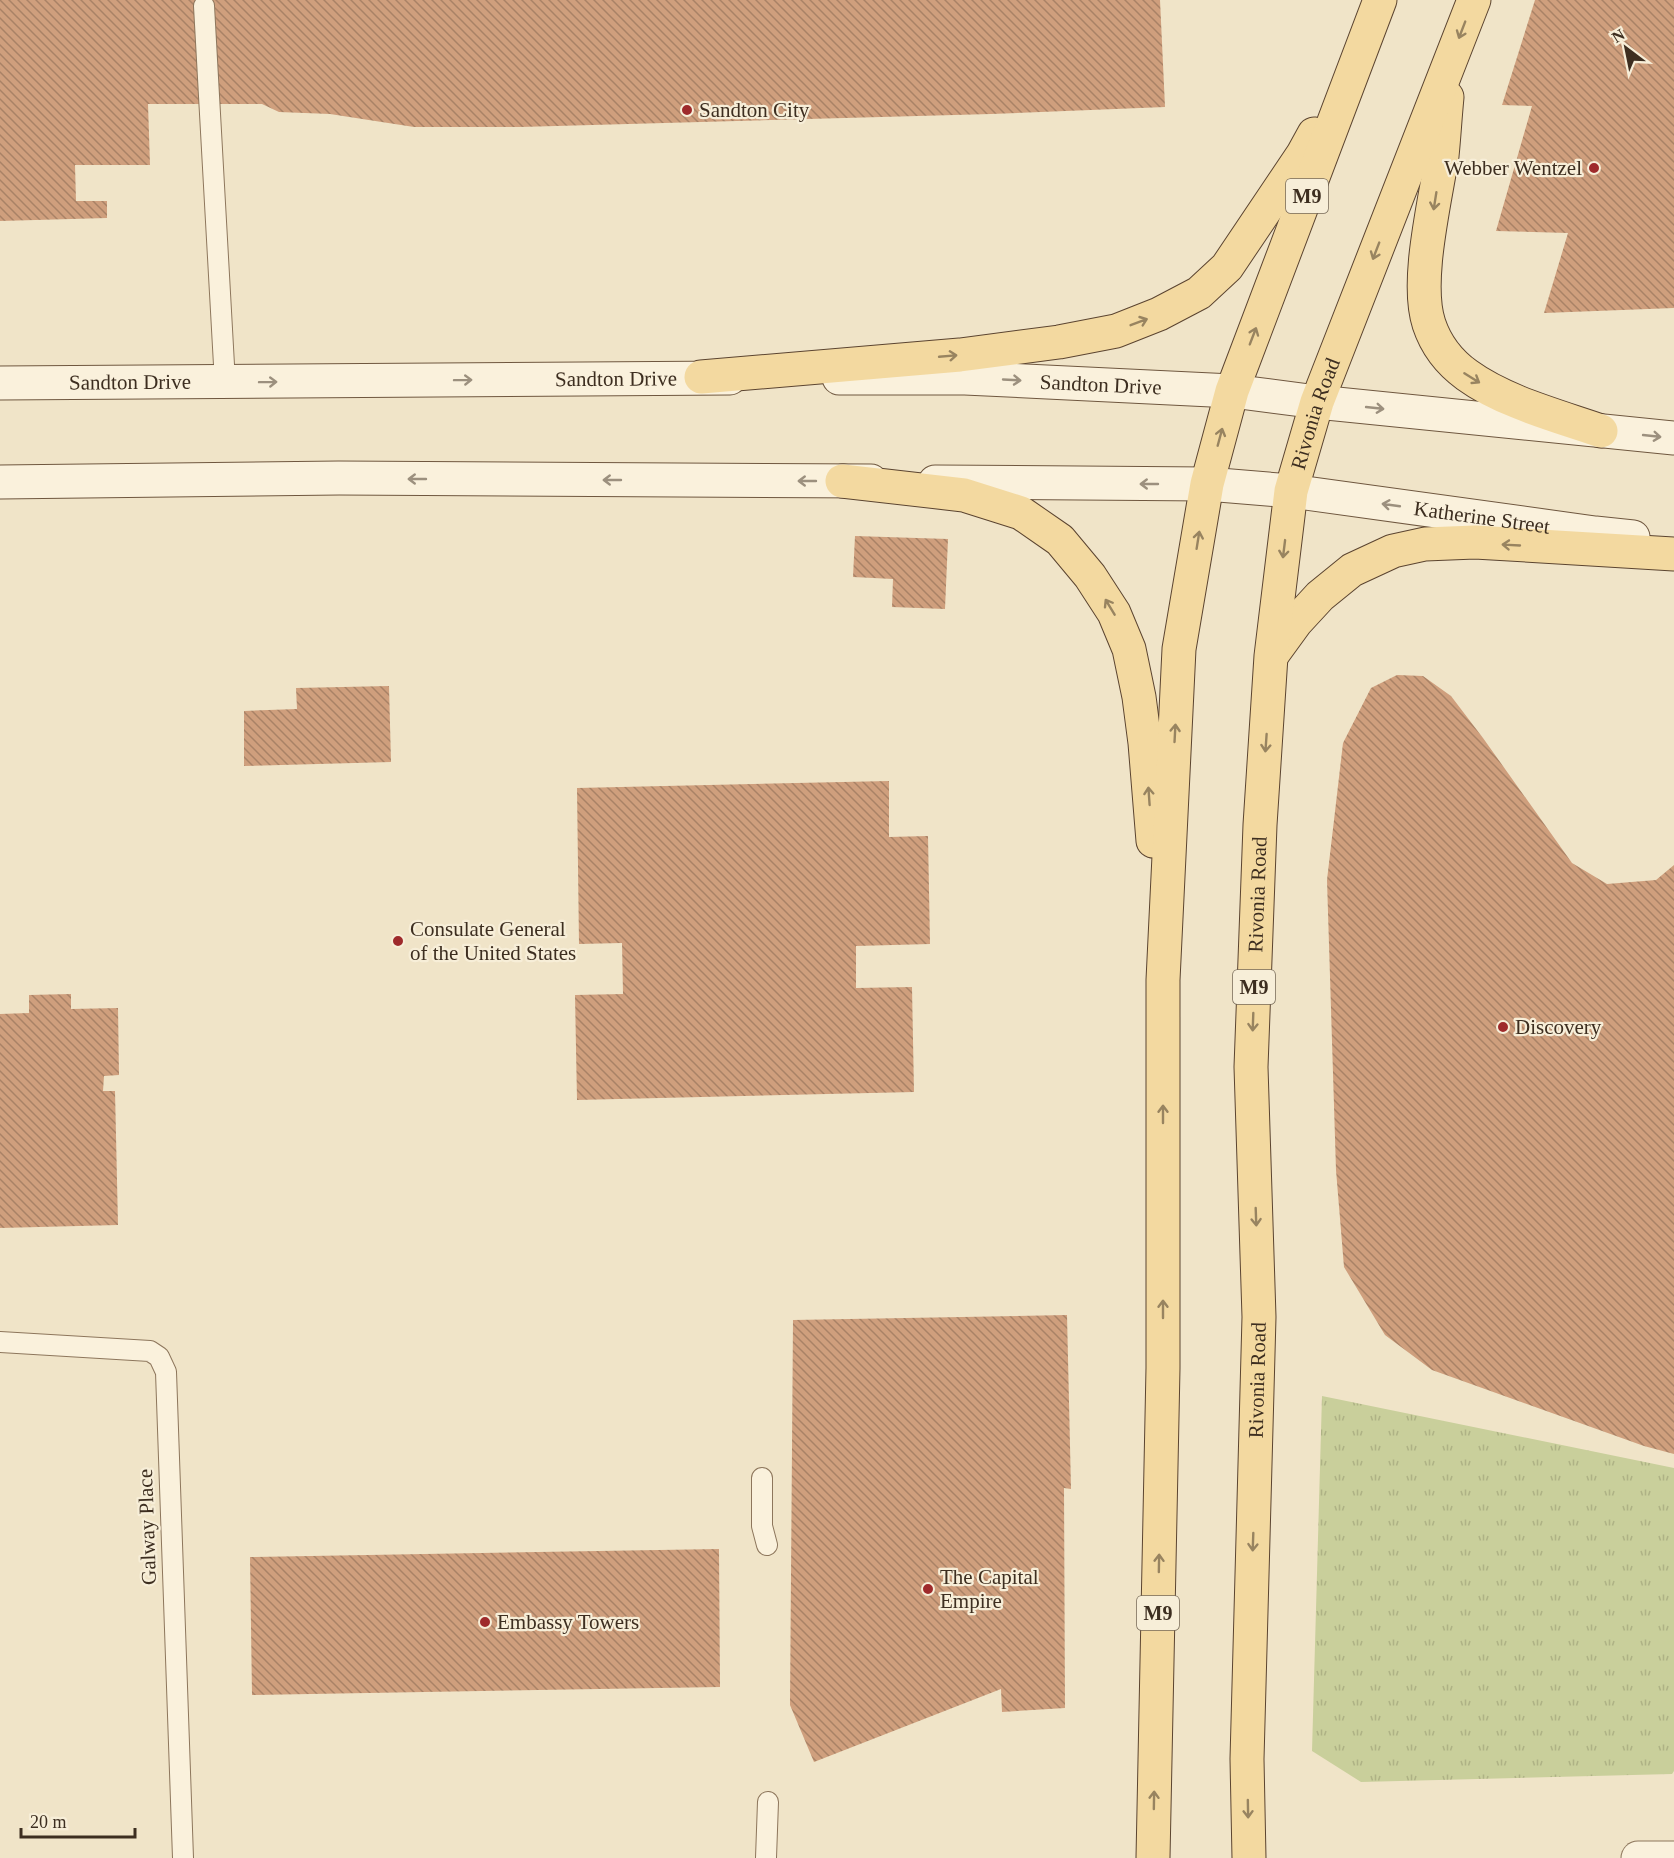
<svg xmlns="http://www.w3.org/2000/svg" width="1674" height="1858" font-family="Georgia,serif">
<style>
.grass{fill:url(#grass-tufts)}
.building{fill:url(#building-back-hatch)}
.lines{fill:none;stroke-linecap:round;stroke-linejoin:round}
.lane-casing{stroke:#8d765c;stroke-width:22}
.street-casing{stroke:#8d765c;stroke-width:35}
.secondary-casing{stroke:#6f573f;stroke-width:35}
.primary-casing{stroke:#5b4430;stroke-width:35}
.lane{stroke:#faf1dc;stroke-width:20}
.street{stroke:#faf1dc;stroke-width:33}
.secondary{stroke:#faf1dc;stroke-width:33}
.primary{stroke:#f3d9a0;stroke-width:33}
.oneway{stroke:#988460}
.oneway2{stroke:#9c907e}
.poi-dot{fill:#9e2a2b;stroke:#f7eed8;stroke-width:2}
.labels{text-anchor:middle;stroke-width:4.5;stroke-linejoin:round;paint-order:stroke}
.shield{fill:#f7eed8;stroke:#756857;stroke-width:1.5}
.shield-label{font-size:20px;font-weight:bold;fill:#3d2e20}
.poi-label{font-size:21px;fill:#3d2e20;stroke:#f7eed8;text-anchor:start}
.street-label{font-size:21px;fill:#3d2e20;stroke:#f7eed8}
</style>
<defs>
<pattern id="grass-tufts" width="24" height="20" patternUnits="userSpaceOnUse" patternTransform="scale(1.5)"><rect width="24" height="20" fill="#c9cf9b"/><path d="M3 7l-1-3M5 7V3M7 7l1-3M15 17l-1-3M17 17v-4M19 17l1-3" fill="none" stroke="#aeb285"/></pattern>
<pattern id="building-back-hatch" width="6" height="6" patternUnits="userSpaceOnUse" patternTransform="scale(1.5)"><rect width="6" height="6" fill="#cf9f7d"/><path d="M-1 5l2 2M0 0l6 6M5-1l2 2" fill="none" stroke="#a98266"/></pattern>
</defs>
<rect width="100%" height="100%" fill="#f0e4c8"/>
<path class="grass" d="M 1322,1396 L 1674,1468 L 1674,1771 L 1672,1774 L 1361,1782 L 1312,1751 Z"/>
<g class="building">
<path d="M 0,0 L 1160,0 L 1165,107 L 991,114 L 520,127 L 414,127 L 330,114 L 279,112 L 262,104 L 148,104 L 150,165 L 75,165 L 76,201 L 107,201 L 107,218 L 0,221 Z"/>
<path d="M 1535,0 L 1674,0 L 1674,308 L 1544,313 L 1568,233 L 1496,231 L 1532,106 L 1502,105 Z"/>
<path d="M 855,536 L 948,539 L 945,609 L 892,607 L 893,579 L 853,577 Z"/>
<path d="M 1397,675 L 1423,676 L 1451,696 L 1483,738 L 1572,863 L 1607,884 L 1656,880 L 1674,865 L 1674,1454 L 1644,1446 L 1432,1370 L 1385,1335 L 1344,1267 L 1336,1170 L 1327,880 L 1343,743 L 1371,688 Z"/>
<path d="M 389,686 L 391,762 L 244,766 L 244,711 L 297,709 L 296,688 Z"/>
<path d="M 889,781 L 889,837 L 928,836 L 930,944 L 856,946 L 856,988 L 912,987 L 914,1092 L 577,1100 L 575,995 L 623,994 L 622,943 L 579,944 L 577,788 Z"/>
<path d="M 71,994 L 71,1009 L 118,1008 L 119,1075 L 104,1076 L 103,1091 L 115,1091 L 118,1225 L 0,1228 L 0,1014 L 29,1013 L 29,995 Z"/>
<path d="M 1067,1315 L 1071,1489 L 1064,1488 L 1065,1708 L 1002,1712 L 1001,1689 L 814,1762 L 790,1705 L 793,1320 Z"/>
<path d="M 719,1549 L 720,1687 L 252,1695 L 250,1557 Z"/>
</g>
<g class="lines">
<defs>
<g id="lane">
<path d="M 204,6 L 225,383"/>
<path d="M 0,1342 L 150,1351 L 159,1357 L 166,1372 L 183,1858"/>
<path d="M 762,1478 L 762,1526 L 767,1545"/>
<path d="M 766,1858 L 768,1802"/>
</g>
<path id="street" d="M 1638,1858 L 1674,1858"/>
<g id="secondary">
<path id="s1" d="M 839,378 L 965,378 L 1232,391 L 1317,402 L 1674,438"/>
<path id="s2" d="M 0,383 L 730,378"/>
<path d="M 0,482 L 339,478 L 871,481"/>
<path id="s3" d="M 935,482 L 1207,484 L 1291,491 L 1595,533 L 1633,537"/>
</g>
<g id="primary">
<path d="M 1447,97 C 1445,117 1444,137 1442,156 C 1435,202 1415,282 1429,324 C 1436,345 1449,362 1467,375 C 1504,402 1558,416 1601,431"/>
<path d="M 701,377 L 960,355 L 1059,342 L 1116,331 L 1159,314 L 1199,293 L 1227,267 L 1303,154 L 1314,134"/>
<path d="M 842,481 L 964,495 L 1021,513 L 1060,540 L 1090,576 L 1114,613 L 1129,649 L 1139,697 L 1145,743 L 1153,841"/>
<path d="M 1272,655 L 1296,622 L 1320,596 L 1352,570 L 1393,551 L 1425,544 L 1475,542 L 1674,554"/>
<path d="M 1153,1858 L 1163,1368 L 1163,980 L 1179,649 L 1207,484 L 1232,391 L 1380,0"/>
<path id="s4" d="M 1249,1858 L 1247,1759 L 1259,1317 L 1251,1067 L 1260,825 L 1271,656 L 1291,491 L 1317,402 L 1474,0"/>
</g>
</defs>
<use href="#lane" class="lane-casing"/>
<use href="#street" class="street-casing"/>
<use href="#secondary" class="secondary-casing"/>
<use href="#primary" class="primary-casing"/>
<use href="#lane" class="lane"/>
<use href="#street" class="street"/>
<use href="#secondary" class="secondary"/>
<use href="#primary" class="primary"/>
</g>
<defs><path id="oneway-shaft" d="M-6 0H5M1.5-3L5.5 0L1.5 3" fill="none" stroke-width="1.6" stroke-linecap="round" stroke-linejoin="round" transform="scale(1.5)"/></defs>
<g class="oneway">
<use href="#oneway-shaft" transform="translate(1462 30) rotate(111)"/>
<use href="#oneway-shaft" transform="translate(1435 201) rotate(99)"/>
<use href="#oneway-shaft" transform="translate(1376 251) rotate(111)"/>
<use href="#oneway-shaft" transform="translate(1139 322) rotate(-21)"/>
<use href="#oneway-shaft" transform="translate(1253 336) rotate(-69)"/>
<use href="#oneway-shaft" transform="translate(948 356) rotate(-5)"/>
<use href="#oneway-shaft" transform="translate(1472 378) rotate(32)"/>
<use href="#oneway-shaft" transform="translate(1220 437) rotate(-75)"/>
<use href="#oneway-shaft" transform="translate(1198 540) rotate(-81)"/>
<use href="#oneway-shaft" transform="translate(1511 545) rotate(-177)"/>
<use href="#oneway-shaft" transform="translate(1284 549) rotate(97)"/>
<use href="#oneway-shaft" transform="translate(1110 607) rotate(-121)"/>
<use href="#oneway-shaft" transform="translate(1175 733) rotate(-87)"/>
<use href="#oneway-shaft" transform="translate(1266 743) rotate(94)"/>
<use href="#oneway-shaft" transform="translate(1149 796) rotate(-94)"/>
<use href="#oneway-shaft" transform="translate(1253 1022) rotate(92)"/>
<use href="#oneway-shaft" transform="translate(1163 1114) rotate(-90)"/>
<use href="#oneway-shaft" transform="translate(1256 1217) rotate(88)"/>
<use href="#oneway-shaft" transform="translate(1163 1309) rotate(-90)"/>
<use href="#oneway-shaft" transform="translate(1253 1542) rotate(92)"/>
<use href="#oneway-shaft" transform="translate(1159 1563) rotate(-89)"/>
<use href="#oneway-shaft" transform="translate(1154 1800) rotate(-89)"/>
<use href="#oneway-shaft" transform="translate(1248 1809) rotate(89)"/>
</g>
<g class="oneway2">
<use href="#oneway-shaft" transform="translate(463 380) rotate(-1)"/>
<use href="#oneway-shaft" transform="translate(1012 380) rotate(3)"/>
<use href="#oneway-shaft" transform="translate(268 382) rotate(-1)"/>
<use href="#oneway-shaft" transform="translate(1375 408) rotate(6)"/>
<use href="#oneway-shaft" transform="translate(1652 436) rotate(6)"/>
<use href="#oneway-shaft" transform="translate(417 479) rotate(-180)"/>
<use href="#oneway-shaft" transform="translate(612 480) rotate(-180)"/>
<use href="#oneway-shaft" transform="translate(807 481) rotate(-180)"/>
<use href="#oneway-shaft" transform="translate(1149 484) rotate(-180)"/>
<use href="#oneway-shaft" transform="translate(1391 505) rotate(-172)"/>
</g>
<g class="poi-dot">
<circle cx="687" cy="110" r="6"/>
<circle cx="1594" cy="168" r="6"/>
<circle cx="398" cy="941" r="6"/>
<circle cx="1503" cy="1027" r="6"/>
<circle cx="928" cy="1589" r="6"/>
<circle cx="485" cy="1622" r="6"/>
</g>
<g class="labels">
<g class="shield">
<rect x="1286" y="179" width="42" height="34" rx="4.5"/>
<rect x="1233" y="970" width="42" height="34" rx="4.5"/>
<rect x="1137" y="1596" width="42" height="34" rx="4.5"/>
</g>
<g class="shield-label">
<text x="1307" y="203">M9</text>
<text x="1254" y="994">M9</text>
<text x="1158" y="1620">M9</text>
</g>
<g class="poi-label">
<text x="699" y="117">Sandton City</text>
<text x="1582" y="175" text-anchor="end">Webber Wentzel</text>
<text x="410" y="936">Consulate General<tspan x="410" dy="24">of the United States</tspan></text>
<text x="1515" y="1034">Discovery</text>
<text x="940" y="1584">The Capital<tspan x="940" dy="24">Empire</tspan></text>
<text x="497" y="1629">Embassy Towers</text>
</g>
<g class="street-label">
<text dy="7" stroke="none"><textPath href="#s2" startOffset="616">Sandton Drive</textPath></text>
<text dy="7" stroke="none"><textPath href="#s2" startOffset="130">Sandton Drive</textPath></text>
<text dy="7" stroke="none"><textPath href="#s1" startOffset="262">Sandton Drive</textPath></text>
<text dy="7" stroke="none"><textPath href="#s4" startOffset="1450">Rivonia Road</textPath></text>
<text dy="7" stroke="none"><textPath href="#s3" startOffset="549">Katherine Street</textPath></text>
<text dy="7" stroke="none"><textPath href="#s4" startOffset="964">Rivonia Road</textPath></text>
<text dy="7" stroke="none"><textPath href="#s4" startOffset="478">Rivonia Road</textPath></text>
<text transform="translate(147 1527) rotate(-92)" y="7">Galway Place</text>
</g>
</g>
<g transform="translate(1626 48) rotate(328)" stroke="#f7eed8" stroke-width="4.5" paint-order="stroke">
<path d="M0-4.5L10 22L0 15L-10 22Z" fill="#3d2e20"/>
<text y="-9" font-size="16" font-weight="bold" text-anchor="middle" fill="#3d2e20">N</text>
</g>
<path d="M21 1828v9h114v-9" fill="none" stroke="#3d2e20" stroke-width="3"/>
<text x="30" y="1828" font-size="18" fill="#3d2e20" stroke="#f7eed8" stroke-width="4.5" paint-order="stroke">20 m</text>
</svg>
